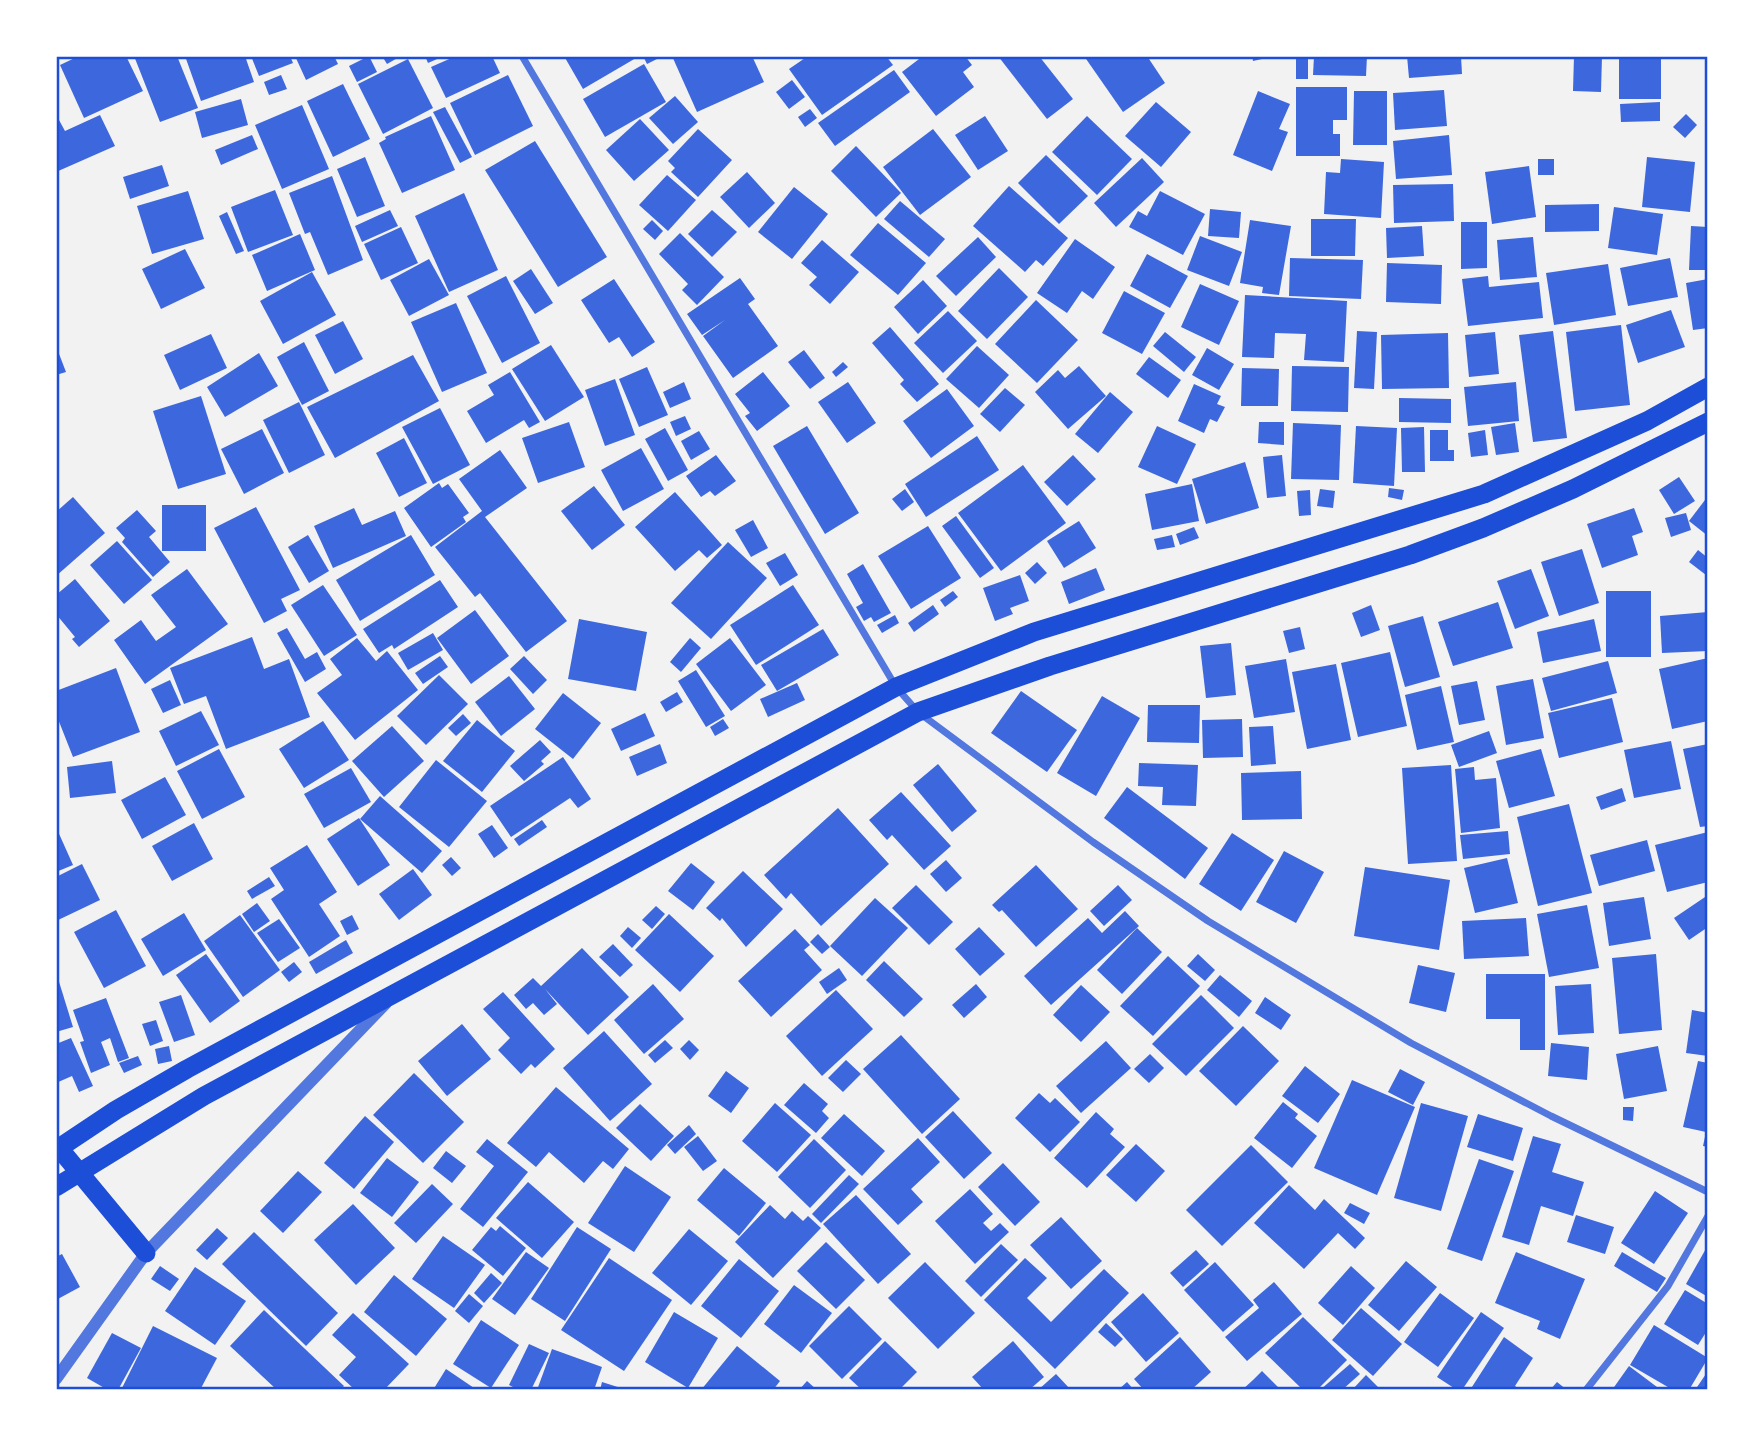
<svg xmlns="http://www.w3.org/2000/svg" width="1764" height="1446" font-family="'Crimson Pro',serif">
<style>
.building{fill:#3d67dc}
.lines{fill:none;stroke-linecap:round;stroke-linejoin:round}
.minor{stroke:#5277de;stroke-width:7}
.tertiary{stroke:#5277de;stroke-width:12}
.trunk{stroke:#1d4ed8;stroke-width:19}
.neatline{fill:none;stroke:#1d4ed8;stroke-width:2.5}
</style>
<rect width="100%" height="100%" fill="#f2f2f2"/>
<g class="building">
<path d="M 79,56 L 126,56 L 143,91 L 84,118 L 60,65 Z"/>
<path d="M 134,56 L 177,56 L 198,108 L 160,122 Z"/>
<path d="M 185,56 L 245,56 L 254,82 L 201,101 Z"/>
<path d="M 251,56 L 290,56 L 293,63 L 259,76 Z"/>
<path d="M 295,56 L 334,56 L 338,64 L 306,80 Z"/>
<path d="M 369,56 L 377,72 L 357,82 L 349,66 Z"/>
<path d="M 382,56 L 401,56 L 387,64 Z"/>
<path d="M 425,56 L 444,56 L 428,63 Z"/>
<path d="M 456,56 L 492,56 L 500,73 L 446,98 L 431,67 Z"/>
<path d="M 564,56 L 635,56 L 636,58 L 583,89 Z"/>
<path d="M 643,56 L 663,56 L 647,64 Z"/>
<path d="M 672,56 L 752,56 L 764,82 L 697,112 Z"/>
<path d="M 808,56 L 886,56 L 893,65 L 822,115 L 789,69 Z"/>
<path d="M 923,56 L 965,56 L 972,65 L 963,72 L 974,87 L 936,116 L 902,72 Z"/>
<path d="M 998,56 L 1039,56 L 1073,99 L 1047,119 Z"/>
<path d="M 1084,56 L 1147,56 L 1165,83 L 1123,112 Z"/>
<path d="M 1252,56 L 1270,56 L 1271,57 L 1253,61 Z"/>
<rect x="1296" y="56" width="12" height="23"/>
<path d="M 1314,56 L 1367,56 L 1366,76 L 1313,75 Z"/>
<path d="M 1407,56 L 1461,56 L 1462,74 L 1409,78 Z"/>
<path d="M 1574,56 L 1602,56 L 1601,92 L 1573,91 Z"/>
<rect x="1619" y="56" width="42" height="43"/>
<path d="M 408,59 L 433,108 L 383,134 L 358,84 Z"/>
<path d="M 644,64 L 666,102 L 605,137 L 583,99 Z"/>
<path d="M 894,70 L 910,92 L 835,146 L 818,123 Z"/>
<path d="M 281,75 L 287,89 L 269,95 L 264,82 Z"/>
<path d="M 508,75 L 533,126 L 475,155 L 450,103 Z"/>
<path d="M 792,80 L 805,97 L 789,109 L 776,92 Z"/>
<path d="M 343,84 L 370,139 L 333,157 L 307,101 Z"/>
<path d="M 1296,87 L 1347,87 L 1347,120 L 1333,120 L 1333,134 L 1340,134 L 1340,156 L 1296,156 Z"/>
<path d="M 1444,90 L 1447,126 L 1395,130 L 1393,93 Z"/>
<path d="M 1258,91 L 1290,104 L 1279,129 L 1288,132 L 1272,171 L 1233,155 Z"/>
<path d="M 1354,91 L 1387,91 L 1387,145 L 1353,145 Z"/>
<path d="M 675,96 L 698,122 L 673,144 L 649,118 Z"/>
<path d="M 241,99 L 248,125 L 202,138 L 195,112 Z"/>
<path d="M 1156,102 L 1191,132 L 1161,167 L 1125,136 Z"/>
<path d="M 1660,102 L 1660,121 L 1621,122 L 1620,104 Z"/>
<path d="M 302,105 L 329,169 L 282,189 L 255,125 Z"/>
<path d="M 445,107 L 472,157 L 460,163 L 433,112 Z"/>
<path d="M 810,109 L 817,118 L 805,127 L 798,117 Z"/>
<path d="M 1686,114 L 1697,125 L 1685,138 L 1673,127 Z"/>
<path d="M 100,115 L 115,146 L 56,172 L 56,121 L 59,120 L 65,131 Z"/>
<path d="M 431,116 L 455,170 L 402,193 L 379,143 L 386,139 L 385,137 Z"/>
<path d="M 985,116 L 1008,151 L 978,170 L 955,135 Z"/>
<path d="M 1087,116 L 1132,159 L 1097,195 L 1052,152 Z"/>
<path d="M 640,119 L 669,150 L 634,181 L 606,150 Z"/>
<path d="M 698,129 L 732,160 L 698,197 L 671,172 L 675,168 L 668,161 Z"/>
<path d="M 933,129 L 971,177 L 920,215 L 883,167 Z"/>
<path d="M 252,135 L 258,149 L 221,165 L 215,150 Z"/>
<path d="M 1449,135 L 1452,175 L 1396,179 L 1393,141 Z"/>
<path d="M 535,141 L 607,257 L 558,287 L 485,170 Z"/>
<path d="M 856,146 L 901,193 L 876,217 L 831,171 Z"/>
<path d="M 1046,155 L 1088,196 L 1059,224 L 1018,183 Z"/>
<path d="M 365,157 L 385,206 L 357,217 L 337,169 Z"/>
<path d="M 1647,157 L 1695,162 L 1690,212 L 1642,207 Z"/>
<path d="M 1142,158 L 1164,182 L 1116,227 L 1094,203 Z"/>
<path d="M 1341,159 L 1384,162 L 1381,218 L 1324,214 L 1326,172 L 1340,173 Z"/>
<rect x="1538" y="159" width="16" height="16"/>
<path d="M 162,165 L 169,186 L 130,199 L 123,177 Z"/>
<path d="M 1529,166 L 1536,217 L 1492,224 L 1485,172 Z"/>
<path d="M 747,172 L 775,203 L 749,228 L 720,197 Z"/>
<path d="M 667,175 L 696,200 L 668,231 L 639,205 Z"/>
<path d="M 332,176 L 363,260 L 328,275 L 310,232 L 305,234 L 289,193 Z"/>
<path d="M 1453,184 L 1454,221 L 1394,223 L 1393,185 Z"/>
<path d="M 1009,186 L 1068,238 L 1043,266 L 1036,260 L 1025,272 L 973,226 Z"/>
<path d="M 794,187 L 828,214 L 792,259 L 758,232 Z"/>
<path d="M 275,190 L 293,235 L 248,252 L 231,207 Z"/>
<path d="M 188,191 L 204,239 L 152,254 L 137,206 Z"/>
<path d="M 1160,191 L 1205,214 L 1183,255 L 1129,227 L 1138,211 L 1147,216 Z"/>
<path d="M 464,193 L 498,270 L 449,292 L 415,216 Z"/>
<path d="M 900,201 L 945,239 L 929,257 L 884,219 Z"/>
<path d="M 1599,204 L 1599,231 L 1545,232 L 1545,205 Z"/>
<path d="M 1614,207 L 1663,214 L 1657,255 L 1608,248 Z"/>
<path d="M 1210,209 L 1241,212 L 1239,238 L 1208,236 Z"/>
<path d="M 390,210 L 398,226 L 362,242 L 355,226 Z"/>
<path d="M 712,210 L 737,232 L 712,257 L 688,234 Z"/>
<path d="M 227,212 L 244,251 L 236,254 L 219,216 Z"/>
<path d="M 1311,219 L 1356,219 L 1355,256 L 1311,256 Z"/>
<path d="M 652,220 L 663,231 L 655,240 L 643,229 Z"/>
<path d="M 1250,220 L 1291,226 L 1279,295 L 1262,293 L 1263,287 L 1240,283 Z"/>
<path d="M 1461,222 L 1487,222 L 1487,268 L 1461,269 Z"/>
<path d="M 878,223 L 926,263 L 898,295 L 850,255 Z"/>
<path d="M 1422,226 L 1424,256 L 1387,258 L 1386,228 Z"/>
<path d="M 1691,226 L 1708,227 L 1708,270 L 1689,270 Z"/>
<path d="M 401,227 L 418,263 L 381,280 L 364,244 Z"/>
<path d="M 680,233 L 724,277 L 697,305 L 682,290 L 688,284 L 659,254 Z"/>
<path d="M 300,234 L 315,270 L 267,291 L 252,255 Z"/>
<path d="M 1200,236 L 1242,252 L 1229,286 L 1187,270 Z"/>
<path d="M 978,237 L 996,257 L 956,296 L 936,276 Z"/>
<path d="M 1533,237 L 1537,277 L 1500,280 L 1497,240 Z"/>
<path d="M 1075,239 L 1115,267 L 1093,299 L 1082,291 L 1067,313 L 1037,293 Z"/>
<path d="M 822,240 L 859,272 L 830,304 L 809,285 L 817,277 L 801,263 Z"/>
<path d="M 185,249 L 205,288 L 161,309 L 142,269 Z"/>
<path d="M 1147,254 L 1188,276 L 1170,308 L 1130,286 Z"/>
<path d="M 1290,258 L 1363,260 L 1361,299 L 1289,296 Z"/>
<path d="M 1670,258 L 1678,297 L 1628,306 L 1620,268 Z"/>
<path d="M 429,259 L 449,295 L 409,316 L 390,280 Z"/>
<path d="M 1387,263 L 1442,265 L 1441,304 L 1386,302 Z"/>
<path d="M 1608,264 L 1616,315 L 1554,325 L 1546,273 Z"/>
<path d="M 999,268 L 1028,297 L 987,339 L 958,311 Z"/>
<path d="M 531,269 L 553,303 L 535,314 L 513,281 Z"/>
<path d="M 312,272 L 336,315 L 283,344 L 260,301 Z"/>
<path d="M 506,276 L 540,343 L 502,363 L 467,296 Z"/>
<path d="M 1488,276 L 1489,287 L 1539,282 L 1543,318 L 1468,326 L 1462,279 Z"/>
<path d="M 740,278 L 755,299 L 748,304 L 778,346 L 733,378 L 703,336 L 725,320 L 702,335 L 687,314 Z"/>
<path d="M 614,279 L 655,342 L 632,357 L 619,337 L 609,343 L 581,300 Z"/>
<path d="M 1708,279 L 1708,328 L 1693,330 L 1686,283 Z"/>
<path d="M 923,280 L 947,306 L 918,334 L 894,307 Z"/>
<path d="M 1200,284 L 1239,301 L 1219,345 L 1181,327 Z"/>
<path d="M 1124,291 L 1165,313 L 1142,354 L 1102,333 Z"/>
<path d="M 1245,295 L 1347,301 L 1344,362 L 1304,360 L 1306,334 L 1275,333 L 1274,358 L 1242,357 Z"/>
<path d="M 1036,300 L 1078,340 L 1037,383 L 995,344 Z"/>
<path d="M 456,303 L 487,373 L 442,392 L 411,322 Z"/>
<path d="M 1671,310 L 1685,347 L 1638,363 L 1626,325 Z"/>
<path d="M 948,311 L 977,341 L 943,373 L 914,343 Z"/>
<path d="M 343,321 L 363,359 L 335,374 L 315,335 Z"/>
<path d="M 1621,325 L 1630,405 L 1575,411 L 1566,332 Z"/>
<path d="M 890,327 L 939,384 L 917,402 L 900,384 L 904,380 L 872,343 Z"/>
<path d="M 1357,331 L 1377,332 L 1374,389 L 1354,388 Z"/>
<path d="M 1553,331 L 1567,438 L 1533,442 L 1519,335 Z"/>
<path d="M 1165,332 L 1196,357 L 1184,372 L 1153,346 Z"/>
<path d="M 1495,332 L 1499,374 L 1469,377 L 1465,335 Z"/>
<path d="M 1448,333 L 1449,388 L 1382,389 L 1381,335 Z"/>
<path d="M 211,334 L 227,368 L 180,390 L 164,355 Z"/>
<path d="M 304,342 L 329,391 L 302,405 L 277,357 Z"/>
<path d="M 551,345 L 584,397 L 545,421 L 512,369 Z"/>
<path d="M 56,346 L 66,372 L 56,375 Z"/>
<path d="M 977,346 L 1009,375 L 979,408 L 946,379 Z"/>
<path d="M 1207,348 L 1234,364 L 1219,390 L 1192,375 Z"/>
<path d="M 804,350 L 825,378 L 810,389 L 788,362 Z"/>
<path d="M 259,353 L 278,386 L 225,417 L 207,387 Z"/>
<path d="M 413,355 L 439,401 L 335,458 L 307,407 Z"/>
<path d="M 1149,357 L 1181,380 L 1168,398 L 1136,374 Z"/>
<path d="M 843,362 L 848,367 L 836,377 L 832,372 Z"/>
<path d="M 1079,366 L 1106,396 L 1068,429 L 1035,392 L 1058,370 L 1065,378 Z"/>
<path d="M 1292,366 L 1349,367 L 1348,412 L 1291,411 Z"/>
<path d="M 647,367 L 668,415 L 639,427 L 619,379 Z"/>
<path d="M 1242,368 L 1279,369 L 1278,406 L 1241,406 Z"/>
<path d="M 510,372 L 540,422 L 529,428 L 524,420 L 486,443 L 467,411 L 494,395 L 488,385 Z"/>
<path d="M 763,372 L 790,406 L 757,431 L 745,416 L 750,413 L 735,394 Z"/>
<path d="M 615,379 L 635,435 L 605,446 L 585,390 Z"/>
<path d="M 684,382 L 691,399 L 670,408 L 663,392 Z"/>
<path d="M 848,382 L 876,423 L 847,443 L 818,402 Z"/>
<path d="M 1516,382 L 1519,421 L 1468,426 L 1464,387 Z"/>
<path d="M 1194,384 L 1221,396 L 1217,404 L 1225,407 L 1217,422 L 1210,419 L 1204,433 L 1178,421 Z"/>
<path d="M 1005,388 L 1025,405 L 1000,432 L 980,414 Z"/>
<path d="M 947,389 L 974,426 L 931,458 L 903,421 Z"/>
<path d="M 1110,392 L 1133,412 L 1098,453 L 1075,434 Z"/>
<path d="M 201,396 L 226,474 L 178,489 L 153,411 Z"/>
<path d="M 1399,398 L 1451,399 L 1451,423 L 1399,422 Z"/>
<path d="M 299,402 L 325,455 L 289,473 L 263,420 Z"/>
<path d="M 440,408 L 470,465 L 433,484 L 402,427 Z"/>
<path d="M 685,416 L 691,429 L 676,436 L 670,422 Z"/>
<path d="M 569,422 L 585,467 L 538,483 L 522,438 Z"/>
<path d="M 1259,422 L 1284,422 L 1284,445 L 1258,443 Z"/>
<path d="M 1293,423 L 1341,425 L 1339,480 L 1291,479 Z"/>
<path d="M 1515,423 L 1519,452 L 1496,455 L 1491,427 Z"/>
<path d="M 807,426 L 859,513 L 825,534 L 773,446 Z"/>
<path d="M 1157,426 L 1196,444 L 1177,484 L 1138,467 Z"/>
<path d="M 1356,426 L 1397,428 L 1394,486 L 1353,483 Z"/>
<path d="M 1424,427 L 1425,472 L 1402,472 L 1401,428 Z"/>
<path d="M 665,428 L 688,470 L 668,481 L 645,439 Z"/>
<path d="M 262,429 L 284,473 L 244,494 L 221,449 Z"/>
<path d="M 1430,430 L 1448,430 L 1448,450 L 1454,450 L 1454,461 L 1430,461 Z"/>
<path d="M 1485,430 L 1488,455 L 1471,457 L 1468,433 Z"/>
<path d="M 699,431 L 710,449 L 691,460 L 681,441 Z"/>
<path d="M 977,436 L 999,470 L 926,517 L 905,484 Z"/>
<path d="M 404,438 L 427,483 L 399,497 L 376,453 Z"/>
<path d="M 641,448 L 664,489 L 623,511 L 601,470 Z"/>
<path d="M 500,450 L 527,488 L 485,517 L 567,621 L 526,652 L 480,593 L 475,597 L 435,547 L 482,511 L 459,479 Z"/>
<path d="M 716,455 L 736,481 L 715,496 L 710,491 L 701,497 L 686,476 Z"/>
<path d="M 1073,455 L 1096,479 L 1067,506 L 1044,482 Z"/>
<path d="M 1282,455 L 1286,496 L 1267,498 L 1263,457 Z"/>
<path d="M 1245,462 L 1259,508 L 1206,524 L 1192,479 Z"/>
<path d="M 1023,465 L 1066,523 L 1001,571 L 958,513 Z"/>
<path d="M 1679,477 L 1695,501 L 1674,514 L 1659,490 Z"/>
<path d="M 439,483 L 442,488 L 448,484 L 469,513 L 463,517 L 466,522 L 431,547 L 404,508 Z"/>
<path d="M 1192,484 L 1199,521 L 1152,530 L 1145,494 Z"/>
<path d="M 594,486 L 625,525 L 592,550 L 561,511 Z"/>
<path d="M 1389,488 L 1404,490 L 1402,500 L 1388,497 Z"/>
<path d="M 905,489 L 914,502 L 902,511 L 892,499 Z"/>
<path d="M 1320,489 L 1335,491 L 1333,508 L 1317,506 Z"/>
<path d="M 1310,490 L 1311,515 L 1299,516 L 1297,491 Z"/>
<path d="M 675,492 L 722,545 L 707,558 L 699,550 L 675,571 L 635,527 Z"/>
<path d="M 1708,496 L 1708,536 L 1689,521 Z"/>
<path d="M 73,497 L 105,533 L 56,576 L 56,512 Z"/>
<rect x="162" y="505" width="44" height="46"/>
<path d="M 256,507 L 300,590 L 281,599 L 287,611 L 264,623 L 214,528 Z"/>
<path d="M 354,508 L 362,525 L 395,511 L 406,536 L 333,568 L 314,526 Z"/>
<path d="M 1634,508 L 1643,532 L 1632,536 L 1638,555 L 1602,568 L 1587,524 Z"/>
<path d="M 137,510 L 156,531 L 149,537 L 170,562 L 153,577 L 122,542 L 125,538 L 116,528 Z"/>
<path d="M 1686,513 L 1691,530 L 1671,537 L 1665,518 Z"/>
<path d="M 956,516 L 994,568 L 980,578 L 942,526 Z"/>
<path d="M 753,520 L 768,548 L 751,557 L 735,530 Z"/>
<path d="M 1079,521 L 1096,548 L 1064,568 L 1047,541 Z"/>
<path d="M 928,526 L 961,578 L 911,609 L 878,556 Z"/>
<path d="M 1194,527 L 1199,538 L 1180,545 L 1176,534 Z"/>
<path d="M 308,535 L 329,571 L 309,583 L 288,547 Z"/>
<path d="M 411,535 L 435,575 L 360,621 L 336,580 Z"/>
<path d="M 1172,535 L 1175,547 L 1157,550 L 1154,539 Z"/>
<path d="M 117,541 L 152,580 L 124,604 L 90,565 Z"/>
<path d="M 728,542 L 767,578 L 711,639 L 671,603 Z"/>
<path d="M 1582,549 L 1599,603 L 1559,616 L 1541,562 Z"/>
<path d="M 1698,550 L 1708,558 L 1706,575 L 1689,562 Z"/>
<path d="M 785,553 L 798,575 L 780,586 L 766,563 Z"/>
<path d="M 1037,562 L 1047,573 L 1035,584 L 1025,573 Z"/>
<path d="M 863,564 L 891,613 L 874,622 L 871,617 L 864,621 L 856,607 L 863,603 L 847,574 Z"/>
<path d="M 1096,568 L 1105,590 L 1069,604 L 1061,582 Z"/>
<path d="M 187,569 L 228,624 L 145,684 L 114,640 L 141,620 L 156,641 L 176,627 L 151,595 Z"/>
<path d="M 1531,569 L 1549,616 L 1515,629 L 1497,581 Z"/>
<path d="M 1020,575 L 1029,601 L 1010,608 L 1013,614 L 995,621 L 983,588 Z"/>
<path d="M 75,579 L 110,621 L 79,647 L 72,639 L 75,637 L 56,614 L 56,595 Z"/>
<path d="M 440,580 L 458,607 L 394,649 L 392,645 L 379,653 L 363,629 Z"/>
<path d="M 323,585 L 357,635 L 324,656 L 291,605 Z"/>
<path d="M 793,585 L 819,625 L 756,665 L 730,625 Z"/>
<path d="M 953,591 L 958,597 L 945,607 L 940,600 Z"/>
<rect x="1606" y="591" width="45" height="66"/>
<path d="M 1498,602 L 1513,648 L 1453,666 L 1438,622 Z"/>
<path d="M 933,605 L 939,614 L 914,632 L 908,623 Z"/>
<path d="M 1371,605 L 1380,630 L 1361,637 L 1352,613 Z"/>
<path d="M 475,610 L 509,656 L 471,684 L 437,638 Z"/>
<path d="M 1708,612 L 1708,651 L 1662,653 L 1660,616 Z"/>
<path d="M 895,615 L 899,623 L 882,633 L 877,625 Z"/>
<path d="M 1423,616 L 1440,677 L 1405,687 L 1388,626 Z"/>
<path d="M 579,619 L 647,632 L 636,691 L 568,679 Z"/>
<path d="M 1594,619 L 1601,651 L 1543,663 L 1537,632 Z"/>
<path d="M 1300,627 L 1305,649 L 1289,653 L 1283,631 Z"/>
<path d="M 287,628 L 305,659 L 317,652 L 326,669 L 305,682 L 277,633 Z"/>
<path d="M 823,629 L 839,655 L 777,691 L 761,665 Z"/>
<path d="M 433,633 L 443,650 L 408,670 L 398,653 Z"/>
<path d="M 252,637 L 264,669 L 289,659 L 310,717 L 226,749 L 206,696 L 184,704 L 170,668 Z"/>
<path d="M 357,638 L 376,661 L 387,651 L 418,690 L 355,740 L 317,693 L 342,675 L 330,659 Z"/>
<path d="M 690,638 L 701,648 L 681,672 L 670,662 Z"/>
<path d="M 730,638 L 766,685 L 731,711 L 696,664 Z"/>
<path d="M 1231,643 L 1236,695 L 1206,698 L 1200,646 Z"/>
<path d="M 1390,652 L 1407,726 L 1358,737 L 1341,663 Z"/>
<path d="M 440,656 L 448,667 L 423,684 L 415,673 Z"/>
<path d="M 524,656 L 547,680 L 533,694 L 510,669 Z"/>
<path d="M 1708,658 L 1708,721 L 1672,729 L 1659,669 Z"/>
<path d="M 1286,659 L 1295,712 L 1254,718 L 1245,666 Z"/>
<path d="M 1608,661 L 1617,693 L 1551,711 L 1542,678 Z"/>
<path d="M 1336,664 L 1351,740 L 1307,749 L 1292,672 Z"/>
<path d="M 116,668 L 140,732 L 73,757 L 56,714 L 56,691 Z"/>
<path d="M 696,670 L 725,716 L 706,727 L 678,681 Z"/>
<path d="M 439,675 L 468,704 L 426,745 L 397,716 Z"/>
<path d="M 509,676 L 535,709 L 501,736 L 475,702 Z"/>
<path d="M 1533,679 L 1544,738 L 1506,745 L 1496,686 Z"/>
<path d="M 170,680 L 181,705 L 163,713 L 151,689 Z"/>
<path d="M 1477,681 L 1485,720 L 1459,725 L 1451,686 Z"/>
<path d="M 797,683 L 805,700 L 768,717 L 760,699 Z"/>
<path d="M 1441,686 L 1454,742 L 1417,750 L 1405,695 Z"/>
<path d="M 1021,691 L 1077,730 L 1047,772 L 991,733 Z"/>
<path d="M 677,692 L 683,702 L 666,712 L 660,702 Z"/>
<path d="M 563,693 L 601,723 L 573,759 L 535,729 Z"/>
<path d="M 1102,696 L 1140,718 L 1096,796 L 1057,773 Z"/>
<path d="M 1612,698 L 1623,742 L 1559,758 L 1548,713 Z"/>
<path d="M 1148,705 L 1200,705 L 1199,743 L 1147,742 Z"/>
<path d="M 201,711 L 219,745 L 176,766 L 159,731 Z"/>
<path d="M 645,713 L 655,736 L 621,751 L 611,729 Z"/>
<path d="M 463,714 L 471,723 L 456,736 L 448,728 Z"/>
<path d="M 723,719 L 729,728 L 715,736 L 710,727 Z"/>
<path d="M 1242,719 L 1243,757 L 1203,758 L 1202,720 Z"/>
<path d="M 477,720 L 515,751 L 482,792 L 443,761 Z"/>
<path d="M 323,721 L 349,760 L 304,788 L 279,749 Z"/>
<path d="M 392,726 L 424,761 L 384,797 L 352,761 Z"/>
<path d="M 1273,726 L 1276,764 L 1251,766 L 1249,727 Z"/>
<path d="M 1489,731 L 1497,753 L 1459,767 L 1451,745 Z"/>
<path d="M 540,740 L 551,752 L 541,761 L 544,764 L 524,781 L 510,766 Z"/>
<path d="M 1671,741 L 1681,789 L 1634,798 L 1624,750 Z"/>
<path d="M 660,744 L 667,763 L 637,776 L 629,757 Z"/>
<path d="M 1708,744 L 1708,826 L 1700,827 L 1683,749 Z"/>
<path d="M 219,749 L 245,797 L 202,819 L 177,771 Z"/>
<path d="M 1541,749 L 1555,796 L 1509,808 L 1496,761 Z"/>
<path d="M 563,757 L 591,799 L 578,808 L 570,798 L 511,837 L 490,806 Z"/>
<path d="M 436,760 L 487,801 L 449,847 L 399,807 Z"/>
<path d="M 112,761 L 116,793 L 70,798 L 67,767 Z"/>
<path d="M 1139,763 L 1198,765 L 1196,806 L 1162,805 L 1163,787 L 1138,786 Z"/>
<path d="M 938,764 L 977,811 L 952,832 L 913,785 Z"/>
<path d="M 1451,765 L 1457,861 L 1408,864 L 1402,768 Z"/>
<path d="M 1474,767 L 1475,780 L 1496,778 L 1500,828 L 1461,833 L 1455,769 Z"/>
<path d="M 351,768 L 371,802 L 324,828 L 304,794 Z"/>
<path d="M 1301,771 L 1302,819 L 1242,820 L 1241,773 Z"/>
<path d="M 165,777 L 186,815 L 142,839 L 121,800 Z"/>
<path d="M 1127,787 L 1208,848 L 1185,879 L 1104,818 Z"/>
<path d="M 1622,788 L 1626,801 L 1601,810 L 1596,797 Z"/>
<path d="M 901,792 L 951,846 L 924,870 L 892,835 L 887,840 L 869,820 Z"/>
<path d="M 380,796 L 442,851 L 422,873 L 360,819 Z"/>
<path d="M 1569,804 L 1592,893 L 1538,906 L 1517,817 Z"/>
<path d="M 838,808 L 889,864 L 821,926 L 791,893 L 786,899 L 764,875 Z"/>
<path d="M 359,818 L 390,865 L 358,886 L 327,839 Z"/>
<path d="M 542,820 L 547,827 L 519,846 L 514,839 Z"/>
<path d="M 194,823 L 213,859 L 172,881 L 152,846 Z"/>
<path d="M 492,825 L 508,848 L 494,858 L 478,834 Z"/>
<path d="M 56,827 L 73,865 L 56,872 Z"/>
<path d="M 1508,831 L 1510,854 L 1463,859 L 1460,835 Z"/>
<path d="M 1708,832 L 1708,882 L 1667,892 L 1655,845 Z"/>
<path d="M 1232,833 L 1274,860 L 1241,911 L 1199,884 Z"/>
<path d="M 1647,840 L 1655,871 L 1599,886 L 1590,855 Z"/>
<path d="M 307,845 L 337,892 L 319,904 L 340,936 L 309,957 L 271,899 L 284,890 L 270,868 Z"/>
<path d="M 1284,851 L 1324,872 L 1296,923 L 1256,902 Z"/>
<path d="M 451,857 L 461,868 L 452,876 L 442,865 Z"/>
<path d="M 1507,858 L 1518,903 L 1475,913 L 1464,868 Z"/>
<path d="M 946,860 L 962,878 L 946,892 L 930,874 Z"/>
<path d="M 691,863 L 715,882 L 693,910 L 668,891 Z"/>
<path d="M 82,864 L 100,900 L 56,921 L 56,877 Z"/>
<path d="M 1036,865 L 1078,909 L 1036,947 L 1002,910 L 999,912 L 992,905 Z"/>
<path d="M 1365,867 L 1450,880 L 1439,950 L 1354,936 Z"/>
<path d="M 413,869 L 432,895 L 399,920 L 379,894 Z"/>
<path d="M 743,871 L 783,909 L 746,947 L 722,918 L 720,921 L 706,908 Z"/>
<path d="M 269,877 L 275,886 L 252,899 L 247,891 Z"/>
<path d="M 916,885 L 953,922 L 929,945 L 892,908 Z"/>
<path d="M 1118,885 L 1132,900 L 1104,926 L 1090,911 Z"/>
<path d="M 1708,895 L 1708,927 L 1689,940 L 1674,918 Z"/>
<path d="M 1644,897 L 1651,939 L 1609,946 L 1603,903 Z"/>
<path d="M 875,898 L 908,928 L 862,976 L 830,946 Z"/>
<path d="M 257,903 L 270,921 L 254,932 L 242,914 Z"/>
<path d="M 1587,905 L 1599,968 L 1549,977 L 1537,914 Z"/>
<path d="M 656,906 L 665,914 L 652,929 L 642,920 Z"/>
<path d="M 116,910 L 146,966 L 104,988 L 74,932 Z"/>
<path d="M 1125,911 L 1139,926 L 1051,1005 L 1024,976 L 1088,918 L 1102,933 Z"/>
<path d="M 184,913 L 206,950 L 163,976 L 141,939 Z"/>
<path d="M 669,914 L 714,956 L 680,992 L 635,950 Z"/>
<path d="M 240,915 L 280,970 L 243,997 L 204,941 Z"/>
<path d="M 352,915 L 359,929 L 347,935 L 340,921 Z"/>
<path d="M 1526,918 L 1529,956 L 1464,959 L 1462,921 Z"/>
<path d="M 279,919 L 300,948 L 278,962 L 257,933 Z"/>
<path d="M 628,927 L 641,938 L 632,948 L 620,936 Z"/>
<path d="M 979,927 L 1005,954 L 980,976 L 955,949 Z"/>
<path d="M 1137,928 L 1162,952 L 1122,994 L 1097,970 Z"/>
<path d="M 795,929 L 810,945 L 804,950 L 822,970 L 771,1017 L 738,981 Z"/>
<path d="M 818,934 L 830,947 L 822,954 L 810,942 Z"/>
<path d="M 346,940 L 353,953 L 316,974 L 309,962 Z"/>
<path d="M 613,944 L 633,965 L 620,977 L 599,957 Z"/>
<path d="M 582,948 L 629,997 L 588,1035 L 545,989 L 557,1004 L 544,1015 L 533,1003 L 526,1009 L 514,995 L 533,978 L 541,986 Z"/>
<path d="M 206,954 L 240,1001 L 210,1023 L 176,975 Z"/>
<path d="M 1198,954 L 1215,970 L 1205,981 L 1187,966 Z"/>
<path d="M 1656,954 L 1662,1030 L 1619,1034 L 1612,958 Z"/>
<path d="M 1168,956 L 1200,986 L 1153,1036 L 1120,1006 Z"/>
<path d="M 884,961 L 923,999 L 904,1017 L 866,980 Z"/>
<path d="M 294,962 L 302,972 L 289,982 L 281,972 Z"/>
<path d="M 1418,965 L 1455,973 L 1446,1012 L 1409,1003 Z"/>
<path d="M 839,968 L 847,980 L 827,994 L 819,982 Z"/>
<path d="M 56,972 L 73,1027 L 56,1032 Z"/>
<path d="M 1486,974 L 1545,974 L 1545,1050 L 1520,1050 L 1520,1019 L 1486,1019 Z"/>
<path d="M 1220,975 L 1252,1001 L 1239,1017 L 1207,990 Z"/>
<path d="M 653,984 L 684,1019 L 644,1054 L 614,1020 Z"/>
<path d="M 976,984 L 987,997 L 964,1018 L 952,1005 Z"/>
<path d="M 1591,984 L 1594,1033 L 1558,1035 L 1555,986 Z"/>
<path d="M 1081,985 L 1110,1012 L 1081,1042 L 1053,1015 Z"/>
<path d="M 836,990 L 873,1029 L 822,1076 L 786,1036 Z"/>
<path d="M 503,992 L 555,1049 L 535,1068 L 531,1064 L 521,1074 L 498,1050 L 510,1038 L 483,1009 Z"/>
<path d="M 181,995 L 195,1035 L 174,1042 L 159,1002 Z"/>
<path d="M 1201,995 L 1234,1028 L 1186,1076 L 1152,1044 Z"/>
<path d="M 1265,997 L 1291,1015 L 1281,1030 L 1255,1013 Z"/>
<path d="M 106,998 L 129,1058 L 118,1062 L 110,1038 L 101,1042 L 110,1065 L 91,1073 L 80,1042 L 84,1041 L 73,1010 Z"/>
<path d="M 1692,1010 L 1708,1013 L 1708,1056 L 1686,1053 Z"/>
<path d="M 156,1020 L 163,1041 L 150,1046 L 142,1024 Z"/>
<path d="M 462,1024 L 491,1059 L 447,1096 L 418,1061 Z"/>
<path d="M 1243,1026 L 1279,1061 L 1236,1106 L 1199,1071 Z"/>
<path d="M 604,1031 L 652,1084 L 610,1121 L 563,1068 Z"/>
<path d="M 901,1035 L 960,1099 L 922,1134 L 863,1069 Z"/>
<path d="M 71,1038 L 93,1086 L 79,1092 L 72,1076 L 56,1083 L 56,1044 Z"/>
<path d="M 665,1040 L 673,1048 L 655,1063 L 648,1055 Z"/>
<path d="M 689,1040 L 699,1050 L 690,1060 L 680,1049 Z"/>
<path d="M 1106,1041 L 1131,1068 L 1081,1113 L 1056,1086 Z"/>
<path d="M 1551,1043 L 1589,1047 L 1587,1080 L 1548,1076 Z"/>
<path d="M 169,1046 L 172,1061 L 158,1064 L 155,1049 Z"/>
<path d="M 1658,1046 L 1667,1091 L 1624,1099 L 1616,1054 Z"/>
<path d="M 1150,1054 L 1164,1068 L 1149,1083 L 1134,1069 Z"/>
<path d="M 138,1056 L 142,1065 L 124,1073 L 119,1063 Z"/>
<path d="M 846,1060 L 861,1074 L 843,1092 L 828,1078 Z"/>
<path d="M 1698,1061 L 1708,1063 L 1708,1147 L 1703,1146 L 1706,1132 L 1683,1127 Z"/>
<path d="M 1305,1066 L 1340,1094 L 1318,1123 L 1282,1096 Z"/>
<path d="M 1400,1069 L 1425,1082 L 1413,1105 L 1388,1092 Z"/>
<path d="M 726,1071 L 749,1088 L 731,1113 L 708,1096 Z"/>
<path d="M 414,1073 L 464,1122 L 423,1163 L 373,1115 Z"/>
<path d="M 1352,1080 L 1415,1107 L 1377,1195 L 1314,1168 Z"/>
<path d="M 804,1083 L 828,1104 L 822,1111 L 829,1118 L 816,1133 L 784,1105 Z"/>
<path d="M 556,1087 L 629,1149 L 613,1169 L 603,1161 L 584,1183 L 549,1152 L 536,1167 L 507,1143 Z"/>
<path d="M 1039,1093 L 1050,1103 L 1055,1098 L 1080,1122 L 1050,1152 L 1015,1118 Z"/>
<path d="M 1283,1102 L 1298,1114 L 1295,1118 L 1317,1136 L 1292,1168 L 1254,1138 Z"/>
<path d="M 775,1103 L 811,1135 L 777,1172 L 742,1141 Z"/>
<path d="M 1421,1103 L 1468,1116 L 1441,1211 L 1394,1198 Z"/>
<path d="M 640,1104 L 674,1136 L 651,1161 L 616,1128 Z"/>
<path d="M 1623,1107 L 1634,1107 L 1633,1121 L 1623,1120 Z"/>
<path d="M 953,1111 L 992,1153 L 964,1179 L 925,1137 Z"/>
<path d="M 1096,1112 L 1114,1129 L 1110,1134 L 1125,1147 L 1087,1188 L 1054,1158 Z"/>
<path d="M 844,1114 L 885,1151 L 862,1176 L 821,1138 Z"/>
<path d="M 1478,1114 L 1523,1128 L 1513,1161 L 1467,1147 Z"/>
<path d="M 365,1116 L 394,1142 L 354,1189 L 324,1163 Z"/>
<path d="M 689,1125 L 696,1134 L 675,1154 L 667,1145 Z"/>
<path d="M 698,1136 L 717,1161 L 703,1171 L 684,1147 Z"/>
<path d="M 1533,1136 L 1561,1144 L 1552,1172 L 1584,1182 L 1573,1216 L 1541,1206 L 1529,1245 L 1502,1237 Z"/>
<path d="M 918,1138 L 940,1162 L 911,1189 L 923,1202 L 898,1225 L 863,1189 Z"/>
<path d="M 487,1139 L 528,1172 L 483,1227 L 460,1209 L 494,1166 L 476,1152 Z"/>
<path d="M 814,1139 L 846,1170 L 810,1208 L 778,1177 Z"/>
<path d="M 1136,1144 L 1165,1171 L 1136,1202 L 1106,1175 Z"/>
<path d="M 1251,1145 L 1288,1182 L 1222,1246 L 1186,1210 Z"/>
<path d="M 446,1151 L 466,1166 L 452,1183 L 433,1168 Z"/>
<path d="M 387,1158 L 419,1182 L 392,1217 L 360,1193 Z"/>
<path d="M 1479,1159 L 1514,1171 L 1482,1261 L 1447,1249 Z"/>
<path d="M 1003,1163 L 1040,1202 L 1015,1226 L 978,1187 Z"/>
<path d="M 625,1166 L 671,1197 L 634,1252 L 588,1223 Z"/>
<path d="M 724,1168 L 766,1203 L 739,1236 L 697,1200 Z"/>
<path d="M 298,1171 L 322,1192 L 283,1233 L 260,1211 Z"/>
<path d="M 849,1175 L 859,1184 L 821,1223 L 812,1214 Z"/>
<path d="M 528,1182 L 574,1222 L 542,1258 L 496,1218 Z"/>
<path d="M 432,1184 L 453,1204 L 416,1243 L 394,1223 Z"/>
<path d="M 1289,1185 L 1315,1210 L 1324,1199 L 1365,1238 L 1355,1249 L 1338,1233 L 1304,1269 L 1254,1223 Z"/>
<path d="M 970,1189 L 993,1214 L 983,1223 L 991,1231 L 1000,1223 L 1009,1232 L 975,1264 L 935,1221 Z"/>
<path d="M 1655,1191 L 1688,1213 L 1654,1264 L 1621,1243 Z"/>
<path d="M 856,1195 L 911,1254 L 878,1284 L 823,1224 Z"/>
<path d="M 1350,1203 L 1370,1213 L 1364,1224 L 1344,1213 Z"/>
<path d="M 353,1204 L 395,1248 L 356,1285 L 314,1240 Z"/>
<path d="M 770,1205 L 785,1219 L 792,1211 L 803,1221 L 808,1216 L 821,1228 L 773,1278 L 735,1242 Z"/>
<path d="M 1576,1215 L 1614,1227 L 1605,1254 L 1567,1242 Z"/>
<path d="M 1061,1217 L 1102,1261 L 1071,1289 L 1030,1245 Z"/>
<path d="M 500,1226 L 526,1248 L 503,1276 L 472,1250 L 491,1227 L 496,1231 Z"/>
<path d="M 577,1227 L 611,1249 L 565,1321 L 531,1299 Z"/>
<path d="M 217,1228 L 228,1238 L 207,1260 L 196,1250 Z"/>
<path d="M 689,1229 L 728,1261 L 691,1305 L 652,1273 Z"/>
<path d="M 254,1232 L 338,1313 L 306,1346 L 222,1264 Z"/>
<path d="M 443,1236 L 485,1265 L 454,1308 L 412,1279 Z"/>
<path d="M 826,1242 L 865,1280 L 836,1309 L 797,1271 Z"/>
<path d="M 1001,1244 L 1018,1260 L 981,1297 L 965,1281 Z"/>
<path d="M 1708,1245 L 1708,1297 L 1686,1284 Z"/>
<path d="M 1196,1250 L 1209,1264 L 1183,1287 L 1170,1273 Z"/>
<path d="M 526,1252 L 549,1268 L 515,1315 L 492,1299 Z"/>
<path d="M 1516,1252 L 1585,1279 L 1560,1339 L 1537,1329 L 1540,1321 L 1495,1303 Z"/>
<path d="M 1622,1252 L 1666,1278 L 1657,1292 L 1614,1266 Z"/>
<path d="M 62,1254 L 80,1287 L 56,1300 L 56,1257 Z"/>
<path d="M 609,1258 L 672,1300 L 624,1371 L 561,1330 Z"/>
<path d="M 1025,1258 L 1047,1278 L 1027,1298 L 1051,1322 L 1104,1269 L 1129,1293 L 1055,1369 L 984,1300 Z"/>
<path d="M 739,1259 L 779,1291 L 741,1338 L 701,1306 Z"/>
<path d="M 1406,1261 L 1437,1287 L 1399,1331 L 1368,1305 Z"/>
<path d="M 925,1262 L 975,1313 L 938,1349 L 888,1298 Z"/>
<path d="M 1215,1262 L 1254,1305 L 1223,1332 L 1184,1290 Z"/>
<path d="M 160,1266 L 179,1279 L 170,1291 L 151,1279 Z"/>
<path d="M 1351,1266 L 1375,1288 L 1343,1325 L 1318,1303 Z"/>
<path d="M 195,1267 L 246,1301 L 215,1345 L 165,1311 Z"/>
<path d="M 491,1273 L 502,1283 L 484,1303 L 474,1293 Z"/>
<path d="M 394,1275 L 447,1319 L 416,1356 L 364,1312 Z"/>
<path d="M 1274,1282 L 1302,1314 L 1247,1361 L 1225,1337 L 1259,1308 L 1253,1300 Z"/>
<path d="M 794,1285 L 832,1313 L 801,1353 L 764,1324 Z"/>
<path d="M 1685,1290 L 1708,1304 L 1708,1329 L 1698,1345 L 1664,1324 Z"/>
<path d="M 1143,1293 L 1179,1333 L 1146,1362 L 1111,1322 Z"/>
<path d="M 1440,1293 L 1474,1318 L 1438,1367 L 1404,1342 Z"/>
<path d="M 469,1294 L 483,1306 L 469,1323 L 455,1311 Z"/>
<path d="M 849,1306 L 882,1339 L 842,1379 L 809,1346 Z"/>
<path d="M 1361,1308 L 1402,1344 L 1373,1376 L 1332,1340 Z"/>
<path d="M 264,1310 L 344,1386 L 340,1390 L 277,1390 L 230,1346 Z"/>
<path d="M 674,1312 L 718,1338 L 688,1388 L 645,1362 Z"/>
<path d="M 1481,1312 L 1504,1328 L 1462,1390 L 1457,1390 L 1437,1377 Z"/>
<path d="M 353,1313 L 409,1364 L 384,1390 L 355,1390 L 339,1375 L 356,1357 L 332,1335 Z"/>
<path d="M 1303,1317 L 1347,1360 L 1317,1390 L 1303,1390 L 1265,1353 Z"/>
<path d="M 481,1320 L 519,1345 L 491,1388 L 453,1364 Z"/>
<path d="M 1106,1323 L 1123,1339 L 1115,1347 L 1098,1332 Z"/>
<path d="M 1654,1325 L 1708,1358 L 1689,1390 L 1673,1390 L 1630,1365 Z"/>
<path d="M 153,1326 L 217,1358 L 200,1390 L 121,1390 Z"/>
<path d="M 112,1333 L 141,1348 L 118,1390 L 108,1390 L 87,1378 Z"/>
<path d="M 1180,1337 L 1211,1372 L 1191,1390 L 1144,1390 L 1134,1379 Z"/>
<path d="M 1504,1337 L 1533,1358 L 1515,1386 L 1520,1390 L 1470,1390 Z"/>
<path d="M 885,1341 L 917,1372 L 899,1390 L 862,1390 L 849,1378 Z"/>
<path d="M 1013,1341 L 1044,1377 L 1029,1390 L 984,1390 L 972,1377 Z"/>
<path d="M 529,1344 L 549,1353 L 531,1390 L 519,1390 L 509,1385 Z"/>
<path d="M 737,1346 L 780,1381 L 773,1390 L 701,1390 Z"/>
<path d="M 552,1349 L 602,1367 L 594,1390 L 537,1390 Z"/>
<path d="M 1350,1364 L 1360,1374 L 1342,1390 L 1320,1390 Z"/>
<path d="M 1629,1366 L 1661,1390 L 1612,1390 Z"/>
<path d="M 446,1369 L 477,1390 L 433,1390 Z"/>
<path d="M 1262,1371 L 1281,1390 L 1242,1390 L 1253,1380 Z"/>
<path d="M 1708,1371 L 1708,1390 L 1695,1390 Z"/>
<path d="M 1056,1374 L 1071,1390 L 1038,1390 Z"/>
<path d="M 1366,1375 L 1381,1390 L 1352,1390 Z"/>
<path d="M 807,1381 L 817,1390 L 799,1390 Z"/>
<path d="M 602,1382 L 624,1389 L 624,1390 L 600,1390 Z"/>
<path d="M 1127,1382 L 1134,1390 L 1118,1390 Z"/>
<path d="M 1557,1382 L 1567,1390 L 1550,1390 Z"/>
</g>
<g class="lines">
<g class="minor">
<path d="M 522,56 L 896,687 L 918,712 L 1093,842 L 1208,921 L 1411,1043 L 1551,1116 L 1708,1192"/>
<path d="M 1586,1390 L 1668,1286 L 1708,1216"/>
</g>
<path class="tertiary" d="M 56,1379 L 146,1253 L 386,1003"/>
<g class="trunk">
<path d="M 59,1148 L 146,1253"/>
<path d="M 56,1150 L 116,1110 L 187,1069 L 896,687 L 1034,632 L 1484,494 L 1647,421 L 1708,387"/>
<path d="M 56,1187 L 204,1096 L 918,712 L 1050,666 L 1410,555 L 1483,528 L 1573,489 L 1708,422"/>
</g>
</g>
<rect width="1764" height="1446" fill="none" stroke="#ffffff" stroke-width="116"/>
<rect x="58" y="58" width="1648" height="1330" class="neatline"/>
</svg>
